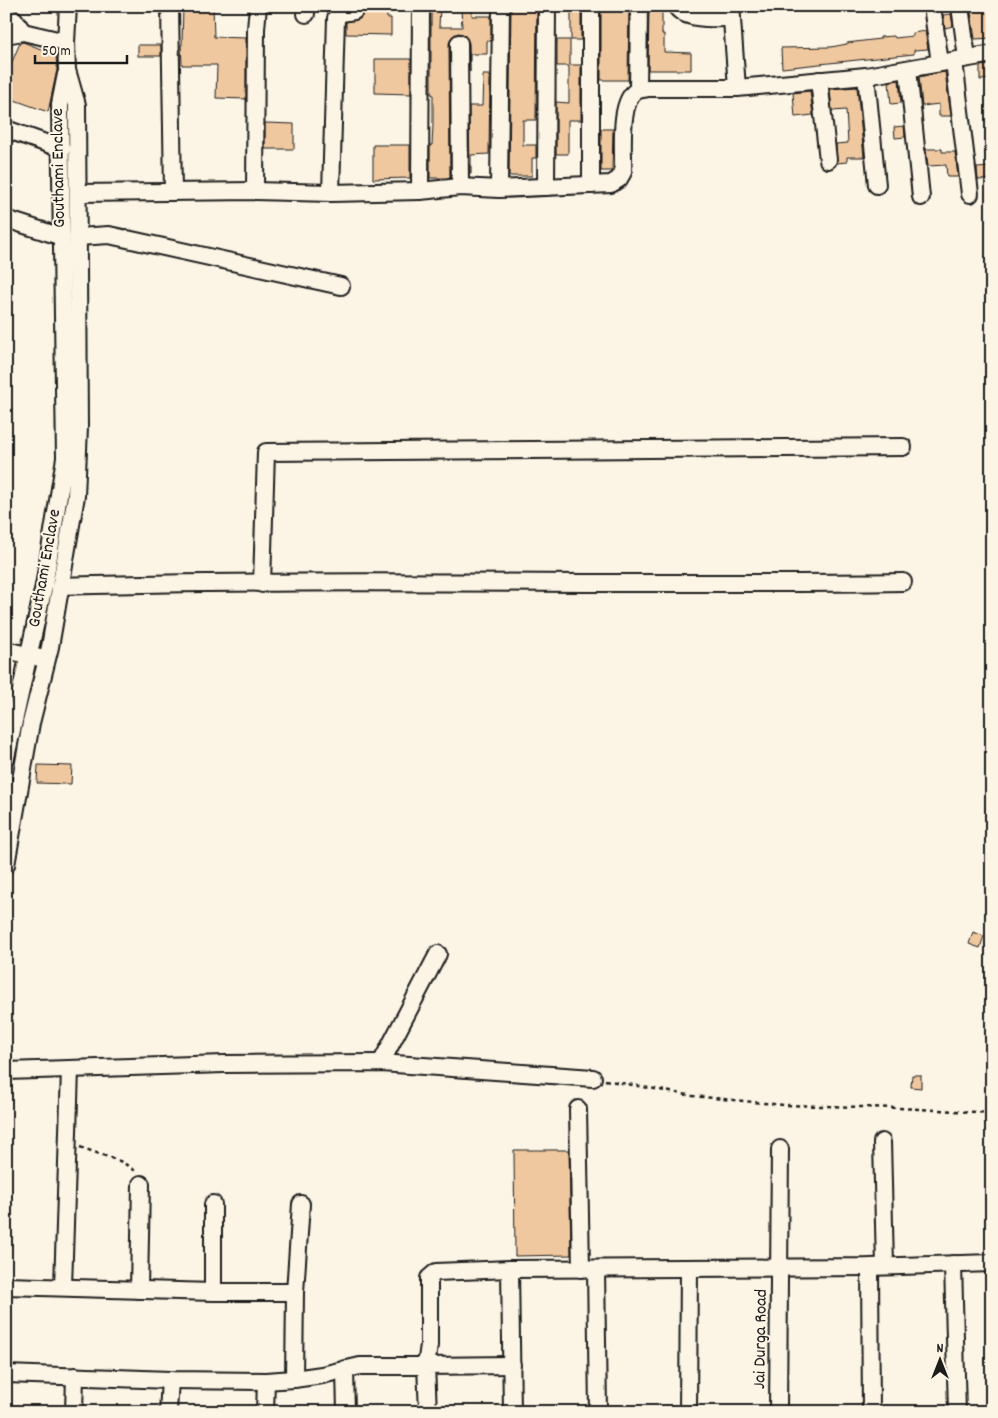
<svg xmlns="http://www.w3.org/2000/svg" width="998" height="1418" font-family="Dekko,sans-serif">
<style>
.building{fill:#f0c89f;stroke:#1c1c1c}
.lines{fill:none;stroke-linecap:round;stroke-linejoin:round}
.minor-casing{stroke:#1c1c1c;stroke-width:20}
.path{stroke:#1c1c1c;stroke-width:2.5;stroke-dasharray:4 4;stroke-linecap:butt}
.minor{stroke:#fcf5e5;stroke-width:16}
.labels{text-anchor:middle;stroke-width:4;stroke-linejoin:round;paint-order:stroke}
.street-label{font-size:18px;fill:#1c1c1c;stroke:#fcf5e5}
</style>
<rect width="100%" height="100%" fill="#fcf5e5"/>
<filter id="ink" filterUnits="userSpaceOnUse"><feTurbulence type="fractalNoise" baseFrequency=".02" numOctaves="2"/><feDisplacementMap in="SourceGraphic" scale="10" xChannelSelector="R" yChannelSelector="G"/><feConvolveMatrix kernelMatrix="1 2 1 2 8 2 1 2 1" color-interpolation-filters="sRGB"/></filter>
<g filter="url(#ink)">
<g class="building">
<path d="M 183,6 L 213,6 L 214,37 L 246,38 L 246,99 L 216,98 L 217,65 L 182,65 L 181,45 L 182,45 Z"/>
<path d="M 366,6 L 387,6 L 387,18 L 391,18 L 391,35 L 346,34 L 346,22 L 361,18 Z"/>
<path d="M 431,6 L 440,6 L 439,27 L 462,27 L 461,9 L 472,8 L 472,16 L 491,16 L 491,41 L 487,41 L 487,54 L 470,54 L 470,72 L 469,43 L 467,38 L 463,34 L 458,33 L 454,35 L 449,43 L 450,178 L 430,178 L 430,145 L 432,145 L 433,125 L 433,94 L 431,94 Z"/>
<path d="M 511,6 L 537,6 L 536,120 L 523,120 L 523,145 L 536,145 L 536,158 L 532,158 L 532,176 L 509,176 Z"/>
<rect x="571" y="6" width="10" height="34"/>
<path d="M 601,6 L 629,6 L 628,80 L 601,80 Z"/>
<path d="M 649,6 L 662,6 L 662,34 L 664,34 L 664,52 L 691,53 L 691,70 L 648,70 Z"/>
<path d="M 970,6 L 992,6 L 992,38 L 975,39 Z"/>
<path d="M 951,14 L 953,26 L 945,28 L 943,15 Z"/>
<path d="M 925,31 L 928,49 L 914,50 L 914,54 L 782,68 L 781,48 L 831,47 L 847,44 L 847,43 L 880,39 L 880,37 L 894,36 L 895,38 L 913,36 L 913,33 Z"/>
<path d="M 557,40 L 570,40 L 570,65 L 581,65 L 581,120 L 568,120 L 568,154 L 556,154 L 556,102 L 569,103 L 569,66 L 557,66 Z"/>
<path d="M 23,42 L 56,55 L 57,70 L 48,112 L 6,97 L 6,76 L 20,43 Z"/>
<rect x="138" y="45" width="23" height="11"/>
<path d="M 375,59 L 411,59 L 411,94 L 375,93 Z"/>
<path d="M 990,65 L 991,79 L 980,80 L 980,66 Z"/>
<path d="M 945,72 L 951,116 L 939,116 L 939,104 L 922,106 L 919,77 Z"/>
<path d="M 483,75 L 490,75 L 489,154 L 471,155 L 471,174 L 470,174 L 469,106 L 482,106 Z"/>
<path d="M 899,80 L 901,103 L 891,104 L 889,82 Z"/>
<path d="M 857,87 L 864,157 L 847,157 L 847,162 L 837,163 L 836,144 L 848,143 L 846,110 L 832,111 L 830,89 Z"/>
<path d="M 810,91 L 813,115 L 795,117 L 793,93 Z"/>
<path d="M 265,123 L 294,124 L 294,149 L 265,149 Z"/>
<path d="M 904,126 L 905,137 L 895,138 L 894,127 Z"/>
<path d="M 601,129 L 613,129 L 612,171 L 601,171 Z"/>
<path d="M 373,145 L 410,145 L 410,178 L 373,179 Z"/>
<path d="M 926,149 L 942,149 L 942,152 L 955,152 L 958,177 L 947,177 L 946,165 L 928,166 Z"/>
<path d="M 991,167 L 992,179 L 978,180 L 977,168 Z"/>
<path d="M 38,765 L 72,766 L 71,784 L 37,783 Z"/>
<path d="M 973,932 L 984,936 L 980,948 L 969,944 Z"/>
<path d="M 912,1075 L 921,1075 L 921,1088 L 911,1087 Z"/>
<path d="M 514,1150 L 569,1150 L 571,1255 L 515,1256 Z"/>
</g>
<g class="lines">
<defs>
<g id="minor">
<path d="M 170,6 L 173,192"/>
<path d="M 676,6 C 684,21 717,18 732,18"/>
<path d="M 731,6 L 737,88"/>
<path d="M 932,6 L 940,63"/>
<path d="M 960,6 L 967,58"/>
<path d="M 306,14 L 306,6"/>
<path d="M 6,16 L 14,19 L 23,32"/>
<path d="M 6,32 L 11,34 L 23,32 L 66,42"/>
<path d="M 459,43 L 460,187"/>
<path d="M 954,61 L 970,194"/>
<path d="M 908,69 L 921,197"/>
<path d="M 866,76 L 877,185"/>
<path d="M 819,80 L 828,160"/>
<path d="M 638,90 L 639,6"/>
<path d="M 6,129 L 62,149"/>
<path d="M 591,185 L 591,6"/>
<path d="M 546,187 L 547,6"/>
<path d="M 499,189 L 501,6"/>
<path d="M 255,191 L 256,29 L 258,6"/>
<path d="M 420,191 L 421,6"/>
<path d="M 78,193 L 255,191 L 331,193 L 420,191 L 460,187 L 499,189 L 611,184 L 619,179 L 623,172 C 624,152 618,103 636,91 C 639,89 644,89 648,88 L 737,88 L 866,76 L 992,54"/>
<path d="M 331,193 L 336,18 L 341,13 L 354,11 L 356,6"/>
<path d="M 6,219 L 62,237"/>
<path d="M 78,237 L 109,235 L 341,286"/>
<path d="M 262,584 L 266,452 L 903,447"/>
<path d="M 60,586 C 341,578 622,586 903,582"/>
<path d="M 6,650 L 40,658"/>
<path d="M 6,757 L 44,586 L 65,458 L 60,104 L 66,74"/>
<path d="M 6,865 L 31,723 L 50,647 L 76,496 L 79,427 L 77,105 L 67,70 L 66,42 L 68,6"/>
<path d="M 381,1063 L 438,954"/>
<path d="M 6,1071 L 224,1064 L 381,1063 L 593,1078"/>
<path d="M 578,1109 L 581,1269"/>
<path d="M 882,1142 L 885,1266"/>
<path d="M 953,1264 L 957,1412"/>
<path d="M 870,1267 L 871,1412"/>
<path d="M 510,1269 L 512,1412"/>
<path d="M 596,1269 L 598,1412"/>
<path d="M 6,1286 L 213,1292 L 295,1292"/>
<path d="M 63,1287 L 70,1070"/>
<path d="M 139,1290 L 141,1184"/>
<path d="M 213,1292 L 213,1204"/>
<path d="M 345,1369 L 346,1412"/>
<path d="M 6,1374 L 170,1380 L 266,1381 L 294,1379 L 322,1375 L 360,1366 L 426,1366 L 429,1345 L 429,1278 L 436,1272 L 510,1269 L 870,1267 L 992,1263"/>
<path d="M 294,1379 L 295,1292 L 301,1204"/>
<path d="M 74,1412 L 75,1376"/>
<path d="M 168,1412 L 170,1380"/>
<path d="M 265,1412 L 266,1381"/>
<path d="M 428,1412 L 426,1366 L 512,1365"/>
<path d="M 688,1412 L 689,1268"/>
<path d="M 778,1412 L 780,1149"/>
</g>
</defs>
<use href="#minor" class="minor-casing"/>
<g class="path">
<path d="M 605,1080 L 693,1096 L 784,1105 L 900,1108 L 992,1113"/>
<path d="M 80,1147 L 122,1162 L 137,1172"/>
</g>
<use href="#minor" class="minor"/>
</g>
</g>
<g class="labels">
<g class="street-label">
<text transform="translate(57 168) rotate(-91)" y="6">Gouthami Enclave</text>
<text transform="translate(43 568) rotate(-80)" y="6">Gouthami Enclave</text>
<text transform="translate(759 1339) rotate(-89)" y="6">Jai Durga Road</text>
</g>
</g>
<rect width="998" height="1418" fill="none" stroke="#fcf5e5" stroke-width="25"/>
<rect x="12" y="12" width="973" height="1393" fill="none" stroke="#1c1c1c" stroke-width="2" filter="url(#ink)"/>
<g transform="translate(940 1360)" stroke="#fcf5e5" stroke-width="4" paint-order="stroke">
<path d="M0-4L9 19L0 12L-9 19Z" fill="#1c1c1c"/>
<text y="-8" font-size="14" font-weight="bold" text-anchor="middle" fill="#1c1c1c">N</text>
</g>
<path d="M35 55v8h92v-8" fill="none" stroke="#1c1c1c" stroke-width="2.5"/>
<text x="42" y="55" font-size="15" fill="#1c1c1c" stroke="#fcf5e5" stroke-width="4" paint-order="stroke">50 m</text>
</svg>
